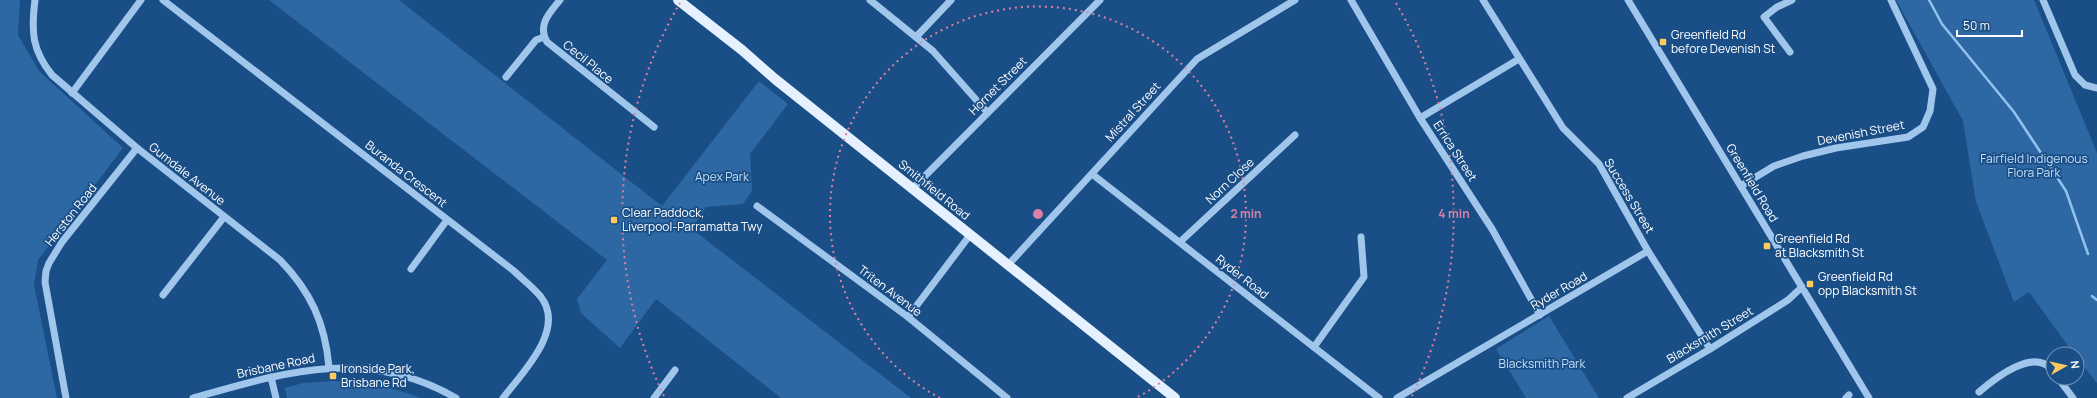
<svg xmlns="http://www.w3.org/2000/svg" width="2097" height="398" font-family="Manrope,sans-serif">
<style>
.green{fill:#2d68a4}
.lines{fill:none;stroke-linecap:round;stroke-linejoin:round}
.stream{stroke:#94c2ee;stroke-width:2.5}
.minor{stroke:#a1c6ec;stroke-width:7}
.major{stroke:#e6f1ff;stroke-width:10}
.ring{fill:none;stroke:#dd80a5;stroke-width:2;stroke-dasharray:2 4}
.poi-dot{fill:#fec95d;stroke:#1a4e86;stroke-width:1.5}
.labels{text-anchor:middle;stroke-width:3.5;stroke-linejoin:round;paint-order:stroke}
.poi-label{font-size:12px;fill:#fff;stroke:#1a4e86;text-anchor:start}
.street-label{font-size:12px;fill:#fff;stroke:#1a4e86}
.park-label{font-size:12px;fill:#c6dff9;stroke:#1a4e86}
.centre{fill:#dd80a5;stroke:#1a4e86;stroke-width:2}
.ring-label{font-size:12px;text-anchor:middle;font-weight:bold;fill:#dd80a5;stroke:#1a4e86;stroke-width:3.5;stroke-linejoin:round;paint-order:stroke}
</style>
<rect width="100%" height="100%" fill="#1a4e86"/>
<g class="green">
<path d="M 0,0 L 20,0 L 18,35 L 39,71 L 123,148 L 38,260 L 34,285 L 57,398 L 0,398 Z"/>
<path d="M 269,0 L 399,0 L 662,206 L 759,81 L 788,104 L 750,154 L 752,191 L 743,204 L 706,207 L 692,229 L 911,398 L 781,398 L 656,299 L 620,348 L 581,313 L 577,299 L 607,260 Z"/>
<path d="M 1896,0 L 2034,0 L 2097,153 L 2097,383 L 2077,358 L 2077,354 L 2074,354 L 2029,292 L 2014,302 L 1976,202 L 1963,121 Z"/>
<path d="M 1549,316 L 1599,398 L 1526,398 L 1496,349 Z"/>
<path d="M 333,381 C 364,382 392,387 421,398 L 287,398 L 285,388 L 303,383 Z"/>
</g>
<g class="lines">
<g class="stream">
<path d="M 1929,0 L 1942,24 L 2014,112 L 2066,191 L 2088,254"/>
<path d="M 2092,296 L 2097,300"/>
</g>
<g class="minor">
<path d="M 35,0 C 31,32 32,50 52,75 L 137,148 L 280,260 C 311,292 325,323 329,367"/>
<path d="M 163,0 L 514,271 C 522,279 533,287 541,297 C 566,330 522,373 503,398"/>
<path d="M 560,0 C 550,12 537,25 547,42 L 654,127"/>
<path d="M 870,0 L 933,51 L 987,112"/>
<path d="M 1351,0 L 1420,118 L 1492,229 L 1540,315"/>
<path d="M 1483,0 L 1563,128 L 1599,164 L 1648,251 L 1710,349"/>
<path d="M 1628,0 L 1869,398"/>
<path d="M 2043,0 L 2075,75 L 2085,85 L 2097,88"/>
<path d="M 916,37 L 951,0"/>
<path d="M 1790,52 L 1764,17 L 1777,7 L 1792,0"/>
<path d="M 506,77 L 536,40 L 544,37"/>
<path d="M 72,93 L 141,0"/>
<path d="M 1420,118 L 1519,59"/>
<path d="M 1092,174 L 1379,398"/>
<path d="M 1741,186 L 1774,166 L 1803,156 L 1836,148 L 1908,137 L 1923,127 L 1930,111 L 1933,89 L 1891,0"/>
<path d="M 912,189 L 1100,0"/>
<path d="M 757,206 L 908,317 L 1007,398"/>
<path d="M 1180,242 L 1295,135"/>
<path d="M 1008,265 L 1197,59 L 1295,0"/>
<path d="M 411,269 L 447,220"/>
<path d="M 163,295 L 224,217"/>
<path d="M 908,317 L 970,235"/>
<path d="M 1314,347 L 1364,277 L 1361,237"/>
<path d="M 271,377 L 276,398"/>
<path d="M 2058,378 L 2073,398"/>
<path d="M 1979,392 C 1994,379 2035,346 2053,371"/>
<path d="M 66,398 L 45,282 L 46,271 L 49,263 L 62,242 L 137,148"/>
<path d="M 193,398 C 285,372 366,346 456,398"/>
<path d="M 654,398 L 675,370"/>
<path d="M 1397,398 L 1648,251"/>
<path d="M 1627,398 L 1710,349 L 1788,300 L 1802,287"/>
<path d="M 1846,398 L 1849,395"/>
</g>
<path class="major" d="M 678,0 L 742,50 L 775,79 L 1175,398"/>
</g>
<g class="ring">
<path d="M940 398A208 208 0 1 1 1136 398"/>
<path d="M664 396A416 416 0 0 1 680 3M1396 3A416 416 0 0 1 1412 396"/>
</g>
<g class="poi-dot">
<rect x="1659" y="38" width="8" height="8" rx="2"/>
<rect x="610" y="216" width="8" height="8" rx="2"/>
<rect x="1763" y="242" width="8" height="8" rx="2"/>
<rect x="1806" y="280" width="8" height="8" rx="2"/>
<rect x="329" y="372" width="8" height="8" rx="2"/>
</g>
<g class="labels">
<g class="poi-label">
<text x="1671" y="39">Greenfield Rd<tspan x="1671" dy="14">before Devenish St</tspan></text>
<text x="622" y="217">Clear Paddock,<tspan x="622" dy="14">Liverpool-Parramatta Twy</tspan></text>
<text x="1775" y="243">Greenfield Rd<tspan x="1775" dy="14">at Blacksmith St</tspan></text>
<text x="1818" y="281">Greenfield Rd<tspan x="1818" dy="14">opp Blacksmith St</tspan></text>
<text x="341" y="373">Ironside Park,<tspan x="341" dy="14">Brisbane Rd</tspan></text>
</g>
<g class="street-label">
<text transform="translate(588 62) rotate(39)" y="4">Cecil Place</text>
<text transform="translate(998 86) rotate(-45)" y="4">Hornet Street</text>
<text transform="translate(1133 112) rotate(-48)" y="4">Mistral Street</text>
<text transform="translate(1861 133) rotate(-11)" y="4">Devenish Street</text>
<text transform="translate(1455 151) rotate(57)" y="4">Errica Street</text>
<text transform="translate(187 174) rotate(38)" y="4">Gumdale Avenue</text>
<text transform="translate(406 174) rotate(38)" y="4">Buranda Crescent</text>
<text transform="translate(1230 181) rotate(-43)" y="4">Norn Close</text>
<text transform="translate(1752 183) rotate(59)" y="4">Greenfield Road</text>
<text transform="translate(934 190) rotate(39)" y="4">Smithfield Road</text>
<text transform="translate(1629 196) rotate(59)" y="4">Success Street</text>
<text transform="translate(71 215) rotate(-52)" y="4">Herston Road</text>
<text transform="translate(1242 277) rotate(38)" y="4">Ryder Road</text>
<text transform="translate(890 291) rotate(37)" y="4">Triten Avenue</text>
<text transform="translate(1559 291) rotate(-30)" y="4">Ryder Road</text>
<text transform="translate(1710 335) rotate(-31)" y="4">Blacksmith Street</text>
<text transform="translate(276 366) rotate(-12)" y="4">Brisbane Road</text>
</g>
<g class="park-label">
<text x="2034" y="163">Fairfield Indigenous<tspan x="2034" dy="14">Flora Park</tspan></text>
<text x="722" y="181">Apex Park</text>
<text x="1542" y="368">Blacksmith Park</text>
</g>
</g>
<circle cx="1038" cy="214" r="6" class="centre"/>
<g class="ring-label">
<text x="1246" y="218">2 min</text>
<text x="1454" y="218">4 min</text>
</g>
<g transform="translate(2065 366) rotate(82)"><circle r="19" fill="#1a4e86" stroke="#7695b6"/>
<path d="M0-3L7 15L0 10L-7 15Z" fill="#fec95d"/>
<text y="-6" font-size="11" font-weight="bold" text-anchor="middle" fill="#ffffff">N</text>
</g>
<path d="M1957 30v6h65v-6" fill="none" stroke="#ffffff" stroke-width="2"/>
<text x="1963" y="30" font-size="12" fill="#ffffff" stroke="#1a4e86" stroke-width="3" paint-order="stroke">50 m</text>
</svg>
